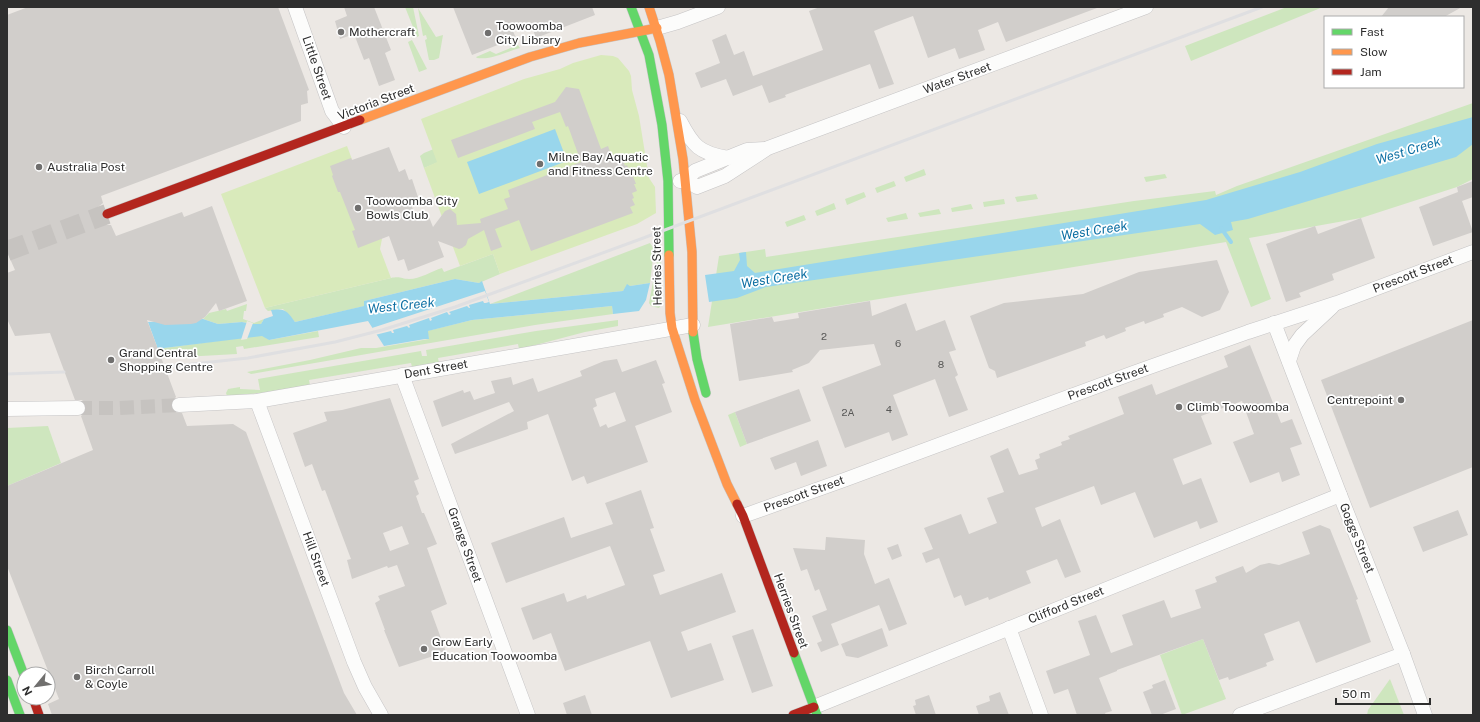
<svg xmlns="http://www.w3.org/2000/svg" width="1480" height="722" font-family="'Public Sans',sans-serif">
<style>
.green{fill:#cee6be}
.pitch{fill:#d9eabb}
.water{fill:#99d6ec}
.pier{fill:#ece8e4}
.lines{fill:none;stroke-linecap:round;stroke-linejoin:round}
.stream{stroke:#99d6ec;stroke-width:4}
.building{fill:#d1cecb;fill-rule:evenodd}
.street-tunnel{stroke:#c6c3c0;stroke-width:14;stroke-dasharray:14 7;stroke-linecap:butt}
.secondary-tunnel{stroke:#c6c3c0;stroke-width:20;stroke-dasharray:20 10;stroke-linecap:butt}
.street-casing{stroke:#c5c4c5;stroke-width:15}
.fast-casing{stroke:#c5c4c5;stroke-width:10}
.slow-casing{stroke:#c5c4c5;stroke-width:10}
.jam-casing{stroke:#c5c4c5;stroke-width:10}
.street{stroke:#fcfcfb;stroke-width:14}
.fast{stroke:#63d668;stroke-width:9}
.slow{stroke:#ff974d;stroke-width:9}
.jam{stroke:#b3261e;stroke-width:9}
.rail{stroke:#dfdfe1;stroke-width:3}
.poi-dot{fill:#706f6e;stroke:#fff;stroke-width:1.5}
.labels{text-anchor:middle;stroke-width:3.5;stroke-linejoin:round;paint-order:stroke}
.number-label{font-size:10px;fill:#585857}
.poi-label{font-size:12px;fill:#2e2e2e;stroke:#fff;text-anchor:start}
.street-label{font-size:12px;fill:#2e2e2e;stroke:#fff}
.water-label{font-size:13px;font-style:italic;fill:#0d6fa3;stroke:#fff}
</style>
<rect width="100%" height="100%" fill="#ece8e4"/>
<g class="green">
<path d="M 405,7 L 413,7 L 419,36 L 417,37 Z"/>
<path d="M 1287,7 L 1323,7 L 1191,61 L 1185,46 Z"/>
<path d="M 418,8 L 436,37 L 443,35 L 439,58 L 434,60 L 429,60 L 425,40 L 427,39 L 426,35 L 423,36 Z"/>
<path d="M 412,40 L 427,69 L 419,72 L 408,42 Z"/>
<path d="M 518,45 L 520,48 C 505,52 492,60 477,58 L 476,57 L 490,51 L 496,54 Z"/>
<path d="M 1473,103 L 1473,179 L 1457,187 L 1361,218 L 1249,238 L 1271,299 L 1251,307 L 1226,242 L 708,327 L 719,256 L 765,249 L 766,257 L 1134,201 L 1215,191 L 1216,195 L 1237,186 Z"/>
<path d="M 441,146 L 446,159 L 424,168 L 420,156 L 424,153 Z"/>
<path d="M 924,169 L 926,175 L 906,182 L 904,177 Z"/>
<path d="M 1165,174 L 1167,178 L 1146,182 L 1144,177 Z"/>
<path d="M 894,181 L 896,186 L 877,193 L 875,188 Z"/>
<path d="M 864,192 L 866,197 L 847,205 L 845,199 Z"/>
<path d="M 1036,194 L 1038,199 L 1017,202 L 1015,197 Z"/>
<path d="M 1004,199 L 1005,204 L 984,207 L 983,202 Z"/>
<path d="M 834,203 L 836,209 L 817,216 L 815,211 Z"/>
<path d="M 971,204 L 973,209 L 952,212 L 951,208 Z"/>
<path d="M 939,209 L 941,214 L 920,217 L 918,213 Z"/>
<path d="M 906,213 L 908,219 L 888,222 L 886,218 Z"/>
<path d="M 804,215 L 806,220 L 787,227 L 785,222 Z"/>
<path d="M 650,243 L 654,249 L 650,283 L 630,286 L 627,285 L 623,291 L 490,304 Z"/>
<path d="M 658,244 L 661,244 L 661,305 L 659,308 L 651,306 L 649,303 L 658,256 Z"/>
<path d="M 493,254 L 500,274 L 479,283 L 455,279 L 364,301 L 365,306 L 295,322 L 283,309 L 268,311 L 265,308 L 391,278 C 401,276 401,279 409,279 C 420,279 432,271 442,268 L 444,272 Z"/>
<path d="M 247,304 L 246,311 L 244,311 L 243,319 L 254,323 L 264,319 L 261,324 L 252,324 L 242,322 L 218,324 L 203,319 L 209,313 L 226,309 L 227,311 Z"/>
<path d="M 612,306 L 613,314 L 535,325 L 251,374 L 247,372 L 310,360 L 361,348 L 376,348 L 429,339 L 427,331 L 472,320 Z"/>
<path d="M 618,320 L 618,326 L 585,332 L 528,347 L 519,349 L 518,344 L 438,358 L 439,363 L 412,367 L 411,363 L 309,380 L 310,385 L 261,393 L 227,396 L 226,393 L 228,389 L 240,387 L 240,389 L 260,390 L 258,379 L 421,351 L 422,356 L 427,356 L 426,350 L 536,331 Z"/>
<path d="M 318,331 L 319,337 L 244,349 L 243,346 L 236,347 L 237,354 L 165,358 L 164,348 L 262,335 L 269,340 Z"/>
<path d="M 735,412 L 747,444 L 740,447 L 728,415 Z"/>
<path d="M 48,426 L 61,463 L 7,486 L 7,428 Z"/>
<path d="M 1203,639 L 1226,699 L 1182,715 L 1160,655 Z"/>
<path d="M 1390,679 L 1404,715 L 1367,715 L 1368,710 Z"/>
</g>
<g class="pitch">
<path d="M 601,55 L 613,56 L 618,58 L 629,71 L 631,76 L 632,90 L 639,116 L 649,178 L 655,187 L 656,213 L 637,224 L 500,274 L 493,254 L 460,266 L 424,168 L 437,162 L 421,119 L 524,79 L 560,69 L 573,63 Z"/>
<path d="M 347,146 L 382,239 L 380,249 L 391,278 L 265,308 L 221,194 Z"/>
</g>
<g class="water">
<path d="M 1473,117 L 1473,144 L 1456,157 L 1248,219 L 1231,222 L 1233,230 L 1215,235 L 1200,224 L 766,287 L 737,298 L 709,302 L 705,275 L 734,271 L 740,260 L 739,253 L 746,252 L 747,266 L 755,273 L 1206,200 L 1300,172 L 1377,144 Z"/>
<path d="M 555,129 L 567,161 L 479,194 L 467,162 Z"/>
<path d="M 455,279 L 479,283 L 482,281 L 490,304 L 623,291 L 627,284 L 630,286 L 650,283 L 646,300 L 639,311 L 613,314 L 612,306 L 472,320 L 428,331 L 429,339 L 425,339 L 384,346 L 368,321 L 269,340 L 262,336 L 164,348 L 164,351 L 159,352 L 148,322 L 203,319 L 218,324 L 242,322 L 252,324 L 261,324 L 264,319 L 273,316 L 271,310 C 286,308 287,311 295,322 L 364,306 L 364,301 Z"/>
</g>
<g class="pier">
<path d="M 485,291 L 489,302 L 486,303 L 484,303 L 483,301 L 469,305 L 470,308 L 469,308 L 467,306 L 449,312 L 451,314 L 449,315 L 447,312 L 431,318 L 432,320 L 430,321 L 429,318 L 409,325 L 410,327 L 409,328 L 407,326 L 393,330 L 394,333 L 392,333 L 391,331 L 375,335 L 372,328 Z"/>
<path d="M 247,321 L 253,323 L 247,339 L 241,340 Z"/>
</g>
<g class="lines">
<path class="stream" d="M 1221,228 L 1231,242"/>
</g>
<g class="building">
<path d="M 28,7 L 278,7 L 309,90 L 307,91 L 308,103 L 301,105 L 301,121 L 101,196 L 103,203 L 98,207 L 96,212 L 96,218 L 100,223 L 105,225 L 111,225 L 116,236 L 182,212 L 184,217 L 212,206 L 247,301 L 219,311 L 216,303 L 205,317 L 196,323 L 191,324 L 165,325 L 147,320 L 176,397 L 172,401 L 171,406 L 175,412 L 182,413 L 187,426 L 233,424 L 246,432 L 344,693 L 357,715 L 52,715 L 48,704 L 59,699 L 7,566 L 7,486 L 93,450 L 81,416 L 86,412 L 85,404 L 82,400 L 75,400 L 50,333 L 15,336 L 7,319 L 7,273 L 15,270 L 7,252 L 7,15 Z"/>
<path d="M 344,7 L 374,7 L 391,50 L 385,53 L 395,80 L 379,86 L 369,58 L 364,60 L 354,34 L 340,39 L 335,21 L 347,16 Z"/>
<path d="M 453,7 L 592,7 L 595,15 L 536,38 L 530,22 L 512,29 L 516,38 L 472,55 Z"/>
<path d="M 820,7 L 1097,7 L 1097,8 L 1006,42 L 998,22 L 978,30 L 985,50 L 959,59 L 955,48 L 928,58 L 913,16 L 886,26 L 874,31 L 894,84 L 879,89 L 870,64 L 785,95 L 786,97 L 769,103 L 762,85 L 733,96 L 726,79 L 701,88 L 695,73 L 720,63 L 712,40 L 726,34 L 734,55 L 744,51 L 753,76 L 823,50 L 809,11 Z"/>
<path d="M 1389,7 L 1462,7 L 1444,17 L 1381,17 Z"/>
<path d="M 566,87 L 579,89 L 601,149 L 608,146 L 612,157 L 621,154 L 625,166 L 627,165 L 630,172 L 631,171 L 636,184 L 634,184 L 637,191 L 632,193 L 634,198 L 632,199 L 635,205 L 630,207 L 633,213 L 531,251 L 519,220 L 495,229 L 502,247 L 491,251 L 484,230 L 468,239 L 466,245 L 462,248 L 459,249 L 438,241 L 444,257 L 408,271 L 404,259 L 398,261 L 389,236 L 358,248 L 352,231 L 355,230 L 340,192 L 338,192 L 332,176 L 333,175 L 330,166 L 351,158 L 352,160 L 389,147 L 399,172 L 405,169 L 409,180 L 412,179 L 418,197 L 410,201 L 417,221 L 429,217 L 433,227 L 445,211 L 450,209 L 456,214 L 457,225 L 481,223 L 480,219 L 508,209 L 504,199 L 510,197 L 508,190 L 581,162 L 568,126 L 566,127 L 560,112 L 532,122 L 535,129 L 458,158 L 451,140 L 555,102 Z"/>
<path d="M 1473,181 L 1473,197 L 1462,201 L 1473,232 L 1433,246 L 1419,207 L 1458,192 L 1457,187 Z"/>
<path d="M 1361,218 L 1375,258 L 1332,274 L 1334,280 L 1299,293 L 1301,297 L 1286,302 L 1266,244 L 1315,226 L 1318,234 Z"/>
<path d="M 1217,260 L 1229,292 L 1220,310 L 1202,317 L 1182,307 L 1163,314 L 1164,317 L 1145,324 L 1144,321 L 1125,328 L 1126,331 L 1106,339 L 1104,335 L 1085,342 L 1086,346 L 997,378 L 995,371 L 989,368 L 970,316 L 1004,303 L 1083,294 L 1139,272 Z"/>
<path d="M 870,301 L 872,316 L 906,303 L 916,331 L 945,320 L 956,350 L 949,352 L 958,375 L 955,377 L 968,410 L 949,417 L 935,379 L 893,395 L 908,435 L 892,441 L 889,432 L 845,448 L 822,387 L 881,365 L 874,344 L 820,350 L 809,363 L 792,370 L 793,372 L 739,381 L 730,324 L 772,317 L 774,322 L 799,318 L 798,313 Z"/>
<path d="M 1473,320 L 1473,467 L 1370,508 L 1321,380 Z"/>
<path d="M 1250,345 L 1281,423 L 1292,419 L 1302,444 L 1290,448 L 1300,475 L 1282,482 L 1279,472 L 1250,483 L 1233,442 L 1254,434 L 1242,401 L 1201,416 L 1212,444 L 1173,459 L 1183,485 L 1201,478 L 1218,522 L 1200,529 L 1197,521 L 1154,538 L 1135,492 L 1101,505 L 1094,486 L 1035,508 L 1042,527 L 1060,519 L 1081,572 L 1065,578 L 1057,559 L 1026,571 L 1031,583 L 989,600 L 988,597 L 965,606 L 961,595 L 954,598 L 939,558 L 926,563 L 922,553 L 933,549 L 924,528 L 961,514 L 969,534 L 997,523 L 987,498 L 1004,492 L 990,456 L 1008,448 L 1019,475 L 1038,469 L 1035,460 L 1040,458 L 1039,454 L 1062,445 L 1061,442 L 1070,439 L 1068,436 L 1124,414 L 1118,397 L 1152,384 L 1156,395 L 1228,367 L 1224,356 Z"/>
<path d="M 617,359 L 622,372 L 656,360 L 665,383 L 662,384 L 672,412 L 635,426 L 648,462 L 587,484 L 584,476 L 572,481 L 548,414 L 527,422 L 528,429 L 455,454 L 451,444 L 514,411 L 509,402 L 442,427 L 433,401 L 463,390 L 464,393 L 470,391 L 474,400 L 495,393 L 491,381 L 511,377 L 513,385 L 533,378 L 538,392 L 582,376 L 580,371 L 604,361 ZM 615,392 L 626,421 L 608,428 L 606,424 L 600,427 L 593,408 L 597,406 L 595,399 Z"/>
<path d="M 799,389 L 811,421 L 747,444 L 735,412 Z"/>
<path d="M 390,398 L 419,479 L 414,481 L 419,494 L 416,496 L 422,513 L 424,513 L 437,544 L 427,548 L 447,604 L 431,611 L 446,652 L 399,667 L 384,630 L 385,630 L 375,603 L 380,600 L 378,596 L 405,586 L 397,565 L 388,568 L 387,566 L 352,579 L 347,560 L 351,559 L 325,490 L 322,491 L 312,464 L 305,467 L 293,433 L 327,421 L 324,412 L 342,410 ZM 402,526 L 409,544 L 390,551 L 383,533 Z"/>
<path d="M 818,440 L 827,466 L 801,476 L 796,462 L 775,470 L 770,458 Z"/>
<path d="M 641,490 L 654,528 L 650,529 L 665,571 L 653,575 L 660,595 L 722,573 L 736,612 L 681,632 L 688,651 L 711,643 L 724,680 L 671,698 L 650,641 L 565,671 L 551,633 L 533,640 L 521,608 L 564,593 L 567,602 L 586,595 L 587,599 L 625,585 L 610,546 L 506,583 L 491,543 L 564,517 L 571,538 L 613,524 L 605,503 Z"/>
<path d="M 1458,510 L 1468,535 L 1423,552 L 1413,527 Z"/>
<path d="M 1320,525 L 1330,529 L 1358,599 L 1356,600 L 1371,642 L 1316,663 L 1299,621 L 1264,634 L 1274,660 L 1266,663 L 1267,666 L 1229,680 L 1228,677 L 1219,680 L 1203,639 L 1117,670 L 1117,671 L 1099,678 L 1112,711 L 1105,713 L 1106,715 L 1077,715 L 1068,689 L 1054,694 L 1046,671 L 1090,655 L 1078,621 L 1096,615 L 1111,653 L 1133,645 L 1122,615 L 1164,600 L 1171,618 L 1201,608 L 1195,590 L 1217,582 L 1215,577 L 1243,566 L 1246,573 L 1260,565 L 1269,563 L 1279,565 L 1310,554 L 1302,532 Z"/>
<path d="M 826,537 L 865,540 L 864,554 L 875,584 L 889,578 L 907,624 L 889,631 L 879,605 L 831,624 L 839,645 L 821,652 L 817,643 L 822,641 L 812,616 L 827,610 L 819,589 L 815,591 L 807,569 L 801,571 L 793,548 L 825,550 Z"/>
<path d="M 898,544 L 902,556 L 892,560 L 887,548 Z"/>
<path d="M 882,628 L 888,646 L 858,658 L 846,656 L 841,644 Z"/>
<path d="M 753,629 L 773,686 L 752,693 L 732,636 Z"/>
<path d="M 1165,680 L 1176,709 L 1160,715 L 1152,715 L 1143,692 L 1153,688 L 1152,685 Z"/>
<path d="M 1000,692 L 1009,715 L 979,715 L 976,706 L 990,701 L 989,696 Z"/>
<path d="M 585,695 L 592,715 L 567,715 L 563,703 Z"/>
<path d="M 929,695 L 936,715 L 916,715 L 913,706 L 916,705 L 915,700 Z"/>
</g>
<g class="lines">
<path class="street-tunnel" d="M 78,408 L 120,408 L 179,405"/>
<path class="secondary-tunnel" d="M 7,251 L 107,214"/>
<defs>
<g id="street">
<path d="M 295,7 L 332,111 L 344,127"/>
<path d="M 657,28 L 678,22 L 718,7"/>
<path d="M 680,121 C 693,146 699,153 728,158"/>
<path d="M 686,180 L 695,171 L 747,150 L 765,149"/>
<path d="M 680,181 L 686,180 L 697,187 L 725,176 L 768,148 L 1146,7"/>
<path d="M 1274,323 L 1340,495 L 1403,654 L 1425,715"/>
<path d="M 1289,361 L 1294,346 L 1302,335 L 1332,307"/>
<path d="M 402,375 L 528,715"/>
<path d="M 257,401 L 354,662 L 365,687 L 381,715"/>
<path d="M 179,405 L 257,401 L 693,325"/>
<path d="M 7,409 L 78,408"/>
<path d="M 743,516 L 844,480 L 1133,373 L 1248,332 L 1337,303 L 1473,252"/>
<path d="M 1009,628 L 1041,715"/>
<path d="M 814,707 L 1340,495"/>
<path d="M 1240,715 L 1403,654"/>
</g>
<g id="fast">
<path d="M 631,7 L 649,55 L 662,125 L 668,181 L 669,255"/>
<path d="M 693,332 L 697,359 L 706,393"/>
<path d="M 7,630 L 24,675"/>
<path d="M 794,653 L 817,715"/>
<path d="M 7,680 L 20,715"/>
</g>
<g id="slow">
<path d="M 649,7 L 660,41 L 669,75 L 683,159 L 692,252 L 693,332"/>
<path d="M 360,120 L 530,57 L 579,43 L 657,28"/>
<path d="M 669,255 L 670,313 L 672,328 L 695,400 L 727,484 L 737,504"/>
</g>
<g id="jam">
<path d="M 107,214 L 360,120"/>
<path d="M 737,504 L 743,516 L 794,653"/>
<path d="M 33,698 L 39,715"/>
<path d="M 793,715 L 814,707"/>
</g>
</defs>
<use href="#street" class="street-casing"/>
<use href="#fast" class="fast-casing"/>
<use href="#slow" class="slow-casing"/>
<use href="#jam" class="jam-casing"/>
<use href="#street" class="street"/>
<use href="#fast" class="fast"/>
<use href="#slow" class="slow"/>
<use href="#jam" class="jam"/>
<g class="rail">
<path d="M 165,367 L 248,358 L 335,342 L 382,330 L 455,307 L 638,240 L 1262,7"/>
<path d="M 7,374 L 64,372"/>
</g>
</g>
<g class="poi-dot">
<circle cx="341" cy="32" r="4"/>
<circle cx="488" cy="33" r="4"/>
<circle cx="540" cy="164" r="4"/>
<circle cx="39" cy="167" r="4"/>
<circle cx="358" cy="208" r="4"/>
<circle cx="111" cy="360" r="4"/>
<circle cx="1401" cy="400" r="4"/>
<circle cx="1179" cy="407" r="4"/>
<circle cx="424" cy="649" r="4"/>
<circle cx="77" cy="677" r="4"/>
</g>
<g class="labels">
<g class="number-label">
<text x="824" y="340">2</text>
<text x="898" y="347">6</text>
<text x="941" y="368">8</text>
<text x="889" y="413">4</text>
<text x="848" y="416">2A</text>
</g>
<g class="poi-label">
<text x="496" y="30">Toowoomba<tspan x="496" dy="14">City Library</tspan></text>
<text x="349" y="36">Mothercraft</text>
<text x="548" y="161">Milne Bay Aquatic<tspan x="548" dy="14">and Fitness Centre</tspan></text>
<text x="47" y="171">Australia Post</text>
<text x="366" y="205">Toowoomba City<tspan x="366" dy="14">Bowls Club</tspan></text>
<text x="119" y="357">Grand Central<tspan x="119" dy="14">Shopping Centre</tspan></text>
<text x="1393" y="404" text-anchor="end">Centrepoint</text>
<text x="1187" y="411">Climb Toowoomba</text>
<text x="432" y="646">Grow Early<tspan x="432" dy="14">Education Toowoomba</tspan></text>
<text x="85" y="674">Birch Carroll<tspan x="85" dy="14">&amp; Coyle</tspan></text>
</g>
<g class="street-label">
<text transform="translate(317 68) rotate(71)" y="4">Little Street</text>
<text transform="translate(957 78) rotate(-20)" y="4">Water Street</text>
<text transform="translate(376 102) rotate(-21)" y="4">Victoria Street</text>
<text transform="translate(657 266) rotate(-91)" y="4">Herries Street</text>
<text transform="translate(1413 274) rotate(-21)" y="4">Prescott Street</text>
<text transform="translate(436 369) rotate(-10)" y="4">Dent Street</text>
<text transform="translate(1108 382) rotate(-20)" y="4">Prescott Street</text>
<text transform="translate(804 494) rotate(-20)" y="4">Prescott Street</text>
<text transform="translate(1357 538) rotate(68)" y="4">Goggs Street</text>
<text transform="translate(465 545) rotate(70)" y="4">Grange Street</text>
<text transform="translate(316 559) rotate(70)" y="4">Hill Street</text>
<text transform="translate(1066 605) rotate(-22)" y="4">Clifford Street</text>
<text transform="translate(791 611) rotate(70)" y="4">Herries Street</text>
</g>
<g class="water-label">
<text transform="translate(1408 150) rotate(-17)" y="5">West Creek</text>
<text transform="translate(1094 230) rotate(-9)" y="5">West Creek</text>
<text transform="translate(774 278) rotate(-9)" y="5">West Creek</text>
<text transform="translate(401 305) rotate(-6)" y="5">West Creek</text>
</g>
</g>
<rect width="1480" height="722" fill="none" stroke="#2e2e2e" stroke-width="16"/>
<rect x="1324" y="16" width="140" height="72" fill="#ffffff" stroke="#ababab"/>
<rect x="1332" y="29" width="20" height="6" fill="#63d668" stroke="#ababab"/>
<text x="1360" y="36" font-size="12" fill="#2e2e2e">Fast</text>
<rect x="1332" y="49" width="20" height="6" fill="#ff974d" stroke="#ababab"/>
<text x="1360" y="56" font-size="12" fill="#2e2e2e">Slow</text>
<rect x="1332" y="69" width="20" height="6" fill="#b3261e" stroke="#ababab"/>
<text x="1360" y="76" font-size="12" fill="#2e2e2e">Jam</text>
<g transform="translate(36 686) rotate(241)"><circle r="19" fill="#ffffff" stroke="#ababab"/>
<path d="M0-3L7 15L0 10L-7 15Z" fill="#706f6e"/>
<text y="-6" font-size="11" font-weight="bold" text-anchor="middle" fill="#2e2e2e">N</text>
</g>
<path d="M1336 698v6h94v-6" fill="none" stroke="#2e2e2e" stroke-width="2"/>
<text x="1342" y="698" font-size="12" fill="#2e2e2e" stroke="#ffffff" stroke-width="3" paint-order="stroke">50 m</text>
</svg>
